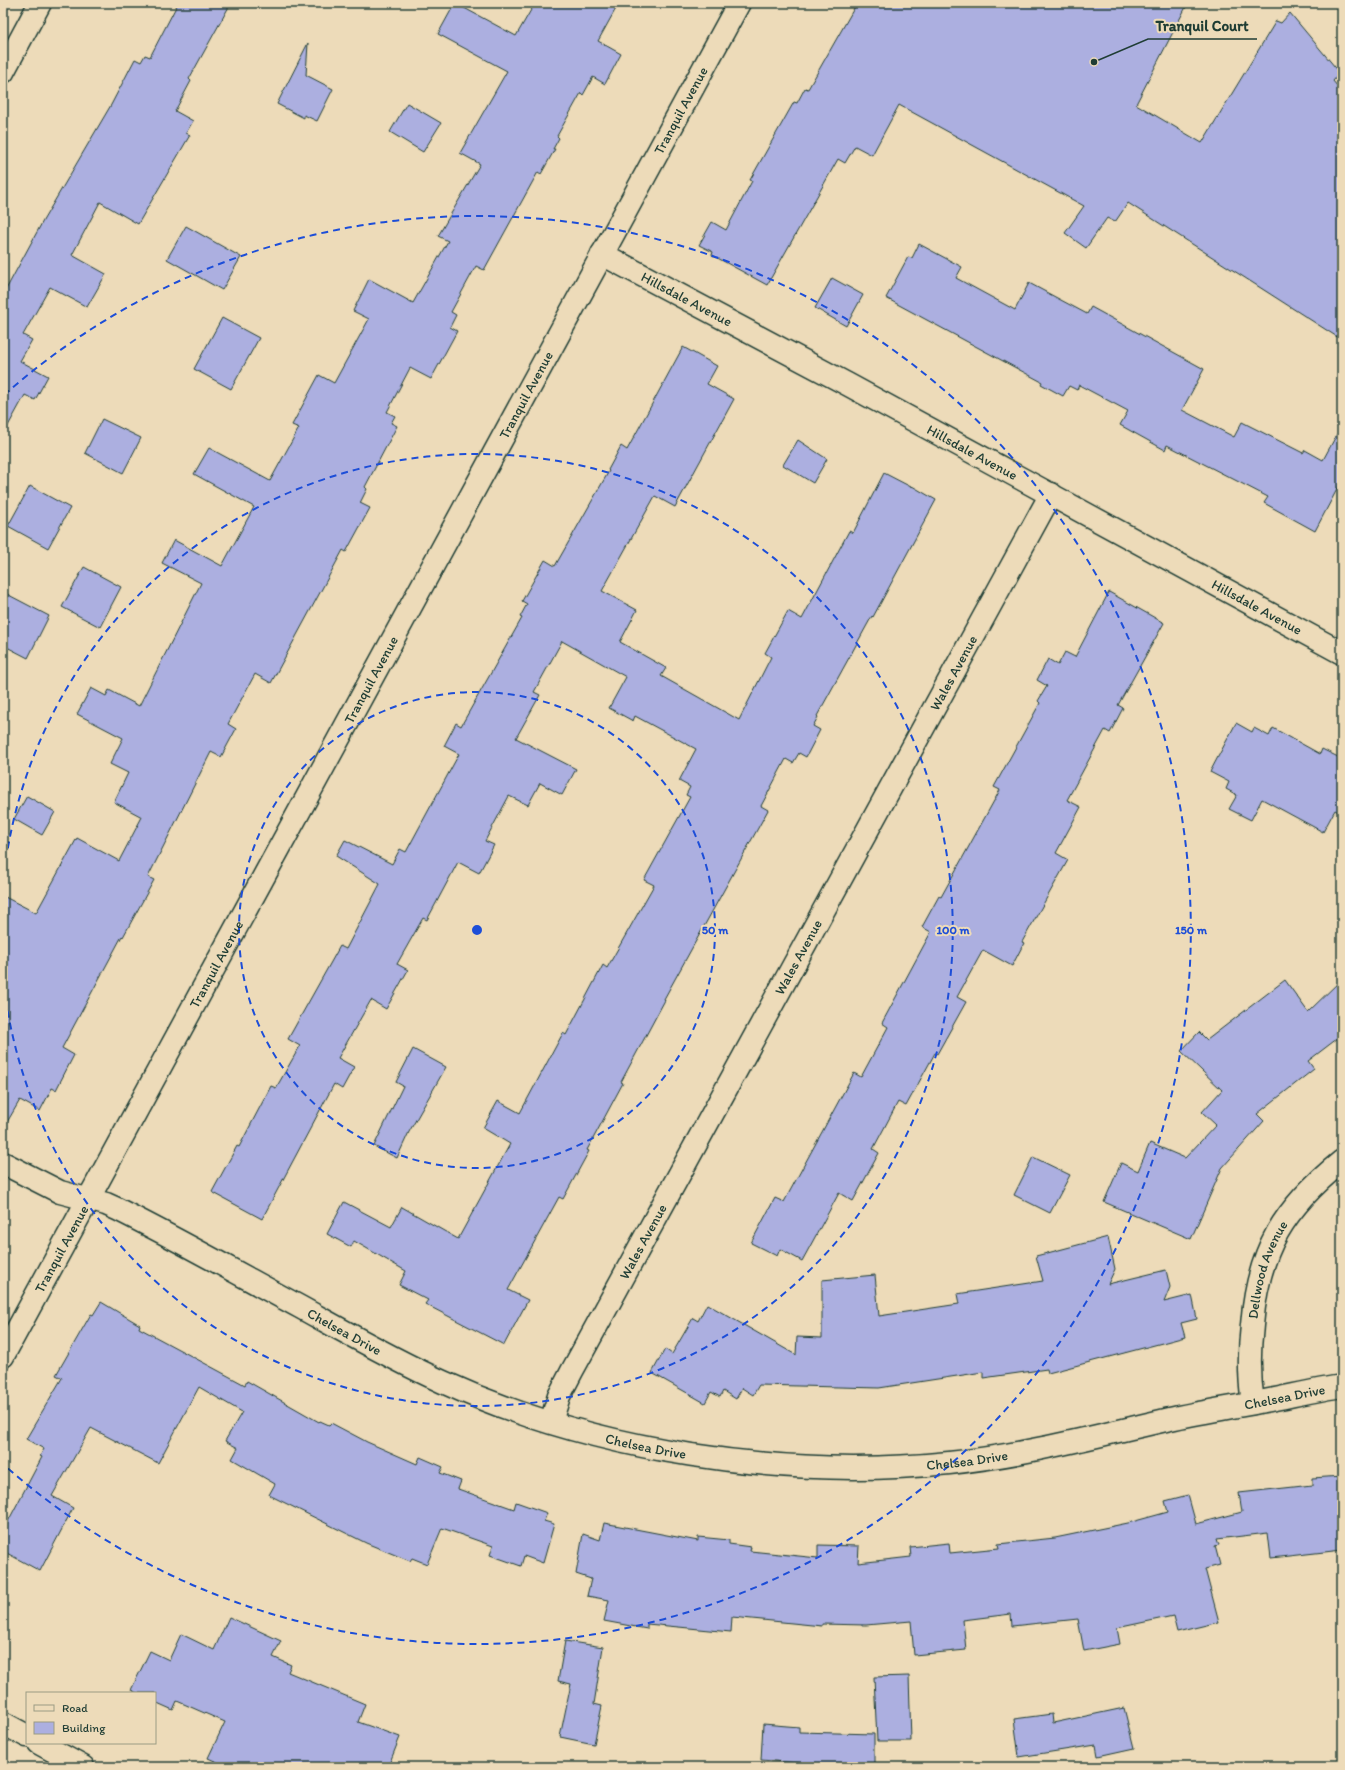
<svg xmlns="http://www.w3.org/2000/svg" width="1345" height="1770" font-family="Itim,sans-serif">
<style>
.building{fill:#acafe0;stroke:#1f3d34}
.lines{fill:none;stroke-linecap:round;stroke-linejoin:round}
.minor-casing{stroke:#1f3d34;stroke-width:25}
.minor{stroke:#eddbb9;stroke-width:22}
.ring{fill:none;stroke:#1d4ed8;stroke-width:2;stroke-dasharray:7 5}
.labels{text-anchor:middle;stroke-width:4;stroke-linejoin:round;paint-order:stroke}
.street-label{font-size:14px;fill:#1f3d34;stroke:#eddbb9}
.centre{fill:#1d4ed8;stroke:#eddbb9;stroke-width:2}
.ring-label{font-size:12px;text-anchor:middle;font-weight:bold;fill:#1d4ed8;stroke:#eddbb9;stroke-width:4;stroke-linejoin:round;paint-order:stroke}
.leader{fill:none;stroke:#1f3d34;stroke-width:1.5}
.callout-dot{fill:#1f3d34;stroke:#eddbb9;stroke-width:1.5}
.callout-label{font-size:15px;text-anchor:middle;font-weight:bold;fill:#1f3d34;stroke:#eddbb9;stroke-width:4;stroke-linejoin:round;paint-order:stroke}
</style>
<rect width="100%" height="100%" fill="#eddbb9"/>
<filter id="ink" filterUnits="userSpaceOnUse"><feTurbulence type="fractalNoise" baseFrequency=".025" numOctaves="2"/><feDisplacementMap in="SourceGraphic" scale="8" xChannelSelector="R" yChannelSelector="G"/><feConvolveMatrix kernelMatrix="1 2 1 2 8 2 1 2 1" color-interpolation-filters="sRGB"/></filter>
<g filter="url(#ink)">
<g class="building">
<path d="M 178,3 L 231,3 L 189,79 L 191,81 L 175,111 L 193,121 L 186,133 L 190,135 L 138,224 L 100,202 L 72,255 L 106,274 L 87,307 L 50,287 L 23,335 L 32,340 L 20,361 L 48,376 L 35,400 L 25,395 L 3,435 L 3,295 L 44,219 L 111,105 L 135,59 L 141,62 L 145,55 L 150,57 Z"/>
<path d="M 455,3 L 516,36 L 535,3 L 619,3 L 598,41 L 621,54 L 605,84 L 593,77 L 583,95 L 581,93 L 557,136 L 559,138 L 553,149 L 555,149 L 541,174 L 538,172 L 484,270 L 476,266 L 451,312 L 456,315 L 450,327 L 457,331 L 431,379 L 410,368 L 387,412 L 395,416 L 391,423 L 397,426 L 365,487 L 367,489 L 360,503 L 370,508 L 346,552 L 343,550 L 271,683 L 255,674 L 228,724 L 236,729 L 221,757 L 211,752 L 148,877 L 154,880 L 123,937 L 122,936 L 62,1048 L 74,1055 L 56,1090 L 52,1088 L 40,1111 L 20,1100 L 3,1129 L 3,896 L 36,913 L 77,838 L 119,861 L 142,817 L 114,802 L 128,773 L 110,764 L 123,738 L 77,714 L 91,688 L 106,696 L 109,690 L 139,706 L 201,583 L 162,563 L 174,540 L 222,566 L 254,507 L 194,474 L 209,448 L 270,481 L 299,428 L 292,425 L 319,375 L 334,383 L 369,319 L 353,311 L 369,279 L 413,303 L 448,241 L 438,236 L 480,164 L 460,153 L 507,71 L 438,34 Z"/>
<path d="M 857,3 L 1188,3 L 1136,104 L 1202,143 L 1276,21 L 1281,23 L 1290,13 L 1340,73 L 1333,81 L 1342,92 L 1342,340 L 1128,203 L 1115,222 L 1107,218 L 1086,248 L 1065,233 L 1084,206 L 899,105 L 872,155 L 855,146 L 845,163 L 838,159 L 767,285 L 712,255 L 713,252 L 699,245 L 712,222 L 726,230 L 752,181 L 750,180 L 794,102 L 797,103 L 805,88 L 808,89 Z"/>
<path d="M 308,43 L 306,75 L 333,89 L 317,121 L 304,115 L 304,118 L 277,104 Z"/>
<path d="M 407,103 L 441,123 L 423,152 L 390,132 Z"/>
<path d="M 186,226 L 241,257 L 222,290 L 167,259 Z"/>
<path d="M 919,244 L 962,267 L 956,278 L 1015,310 L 1029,283 L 1087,314 L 1091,307 L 1204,369 L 1182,410 L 1234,437 L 1242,422 L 1303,453 L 1305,450 L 1323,460 L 1342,425 L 1342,480 L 1315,531 L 1264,503 L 1268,497 L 1167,445 L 1165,450 L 1120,425 L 1128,411 L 1079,385 L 1077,390 L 1069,386 L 1063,396 L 1041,384 L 1042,382 L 886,298 L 908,257 L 912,258 Z"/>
<path d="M 832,278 L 863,295 L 846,326 L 815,308 Z"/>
<path d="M 222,318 L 259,338 L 231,389 L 194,369 Z"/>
<path d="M 683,347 L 717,366 L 707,384 L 734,399 L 675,507 L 655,496 L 602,591 L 637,610 L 620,642 L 666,668 L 661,676 L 739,720 L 771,657 L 765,653 L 788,611 L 802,619 L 849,531 L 853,533 L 884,473 L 911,487 L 912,486 L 936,500 L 873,617 L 872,616 L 817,716 L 818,717 L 813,726 L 820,730 L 806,757 L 799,753 L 793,763 L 786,759 L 761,806 L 768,810 L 664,999 L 665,1000 L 621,1082 L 623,1083 L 587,1150 L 589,1151 L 563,1199 L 559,1197 L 508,1290 L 528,1300 L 504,1345 L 425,1304 L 428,1300 L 399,1285 L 406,1271 L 354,1241 L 351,1247 L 327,1234 L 344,1202 L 391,1227 L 402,1207 L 458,1239 L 510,1144 L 483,1128 L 498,1101 L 520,1113 L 563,1033 L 566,1035 L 603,965 L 607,968 L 654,885 L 644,880 L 690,797 L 686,795 L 690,787 L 679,781 L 696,749 L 635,716 L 633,721 L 609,708 L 626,677 L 562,641 L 534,692 L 540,695 L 516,738 L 576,769 L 562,795 L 540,783 L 528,805 L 509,796 L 485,841 L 494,845 L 479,873 L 458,862 L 427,920 L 423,918 L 397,964 L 408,970 L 386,1009 L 371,1000 L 338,1058 L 354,1067 L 342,1089 L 334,1084 L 262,1219 L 212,1192 L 237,1146 L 239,1147 L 271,1086 L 276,1088 L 300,1046 L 288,1039 L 340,946 L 346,949 L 380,884 L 336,856 L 345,840 L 392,864 L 400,849 L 406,852 L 459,754 L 444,746 L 456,723 L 461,726 L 522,618 L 520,617 L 527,604 L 522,601 L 545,560 L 555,566 L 609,471 L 608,470 L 621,446 L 627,450 Z"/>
<path d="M 102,419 L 141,438 L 123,473 L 85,453 Z"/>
<path d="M 798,440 L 827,459 L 813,483 L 783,465 Z"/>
<path d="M 30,486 L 70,508 L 48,548 L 8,526 Z"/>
<path d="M 84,567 L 121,587 L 100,627 L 62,607 Z"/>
<path d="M 3,592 L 49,616 L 28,658 L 3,645 Z"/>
<path d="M 1109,592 L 1164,623 L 1118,705 L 1123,708 L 1110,733 L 1105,730 L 1067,800 L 1081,807 L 1056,853 L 1068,860 L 1022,942 L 1024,943 L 1012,966 L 983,950 L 957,997 L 966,1002 L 937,1054 L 935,1053 L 906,1106 L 898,1102 L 873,1149 L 879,1153 L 853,1201 L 839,1193 L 802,1261 L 780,1249 L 777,1256 L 751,1243 L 775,1198 L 784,1202 L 854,1073 L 861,1077 L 888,1027 L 882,1023 L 931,932 L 922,927 L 939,896 L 941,897 L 1000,790 L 994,787 L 1040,703 L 1038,701 L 1047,686 L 1037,680 L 1048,659 L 1058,665 L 1065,652 L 1075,657 Z"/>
<path d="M 1236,723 L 1252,732 L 1254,728 L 1269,736 L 1273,728 L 1320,754 L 1322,749 L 1342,759 L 1342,814 L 1335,810 L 1323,832 L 1262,799 L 1251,820 L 1229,809 L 1237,795 L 1226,789 L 1229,782 L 1210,772 Z"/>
<path d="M 27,796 L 55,812 L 42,835 L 14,819 Z"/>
<path d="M 1342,979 L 1342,1035 L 1308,1061 L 1314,1069 L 1257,1114 L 1264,1121 L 1222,1168 L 1191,1239 L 1104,1202 L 1121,1163 L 1138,1171 L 1150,1143 L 1185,1158 L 1216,1125 L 1202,1112 L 1222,1090 L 1181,1051 L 1199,1032 L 1207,1040 L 1285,980 L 1308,1012 Z"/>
<path d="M 413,1049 L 446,1067 L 409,1132 L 397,1158 L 374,1146 L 403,1086 L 396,1082 Z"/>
<path d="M 1033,1157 L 1070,1175 L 1050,1213 L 1014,1195 Z"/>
<path d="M 1108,1237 L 1115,1269 L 1108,1284 L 1166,1270 L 1170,1287 L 1164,1302 L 1192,1295 L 1197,1319 L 1181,1323 L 1185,1337 L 1048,1373 L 1047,1369 L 983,1378 L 983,1372 L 879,1388 L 759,1385 L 753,1395 L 742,1388 L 736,1399 L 723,1391 L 720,1397 L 711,1392 L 705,1403 L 652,1373 L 665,1349 L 672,1354 L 693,1318 L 698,1321 L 707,1304 L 796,1355 L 797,1337 L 822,1338 L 822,1280 L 875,1275 L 879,1316 L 959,1304 L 957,1294 L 1043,1281 L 1036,1256 Z"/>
<path d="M 101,1302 L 140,1325 L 139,1328 L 245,1385 L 247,1381 L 319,1422 L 320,1421 L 329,1425 L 331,1423 L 367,1442 L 417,1464 L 420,1457 L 443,1467 L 440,1473 L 461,1481 L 458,1489 L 514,1509 L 516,1502 L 547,1513 L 544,1521 L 554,1524 L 543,1563 L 524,1556 L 521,1566 L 490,1555 L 493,1546 L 442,1528 L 427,1564 L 412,1558 L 410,1561 L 366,1543 L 269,1495 L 275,1484 L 232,1459 L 238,1448 L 225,1441 L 242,1412 L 199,1387 L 158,1463 L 91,1428 L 52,1496 L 73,1508 L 40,1571 L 3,1551 L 3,1531 L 42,1457 L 40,1456 L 44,1449 L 26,1439 L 62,1378 L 56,1375 L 91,1314 L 93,1315 Z"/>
<path d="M 1342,1476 L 1342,1550 L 1271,1558 L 1268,1533 L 1217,1539 L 1219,1545 L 1215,1546 L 1220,1565 L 1205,1569 L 1219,1622 L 1177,1632 L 1173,1616 L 1117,1628 L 1120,1644 L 1084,1651 L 1078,1619 L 1012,1626 L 1011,1614 L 963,1620 L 966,1650 L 914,1655 L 911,1621 L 866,1625 L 822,1624 L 822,1626 L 732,1617 L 731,1632 L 647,1624 L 647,1629 L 604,1621 L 609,1600 L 587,1596 L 591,1579 L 576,1574 L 583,1534 L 600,1540 L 604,1523 L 698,1541 L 698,1537 L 729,1540 L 729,1544 L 751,1547 L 750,1551 L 818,1558 L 818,1545 L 859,1546 L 858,1563 L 911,1557 L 910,1547 L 949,1543 L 950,1553 L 999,1548 L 998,1544 L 1055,1538 L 1128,1523 L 1168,1512 L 1165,1501 L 1188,1495 L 1196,1524 L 1242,1512 L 1239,1493 L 1312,1485 L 1312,1478 Z"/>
<path d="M 229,1617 L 281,1641 L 273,1657 L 291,1665 L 288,1672 L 365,1704 L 358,1722 L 400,1737 L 388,1767 L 228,1767 L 208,1758 L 225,1722 L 177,1701 L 173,1710 L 155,1702 L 155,1693 L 137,1693 L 131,1690 L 150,1651 L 169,1660 L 181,1634 L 214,1650 Z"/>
<path d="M 565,1641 L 603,1647 L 594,1704 L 602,1706 L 594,1744 L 560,1737 L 571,1684 L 558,1681 Z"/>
<path d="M 909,1676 L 911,1741 L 877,1741 L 874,1677 Z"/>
<path d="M 1124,1708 L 1134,1748 L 1098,1756 L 1096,1745 L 1019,1757 L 1014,1719 L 1052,1714 L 1053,1723 Z"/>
<path d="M 763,1724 L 799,1727 L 799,1732 L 874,1734 L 874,1767 L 849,1767 L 761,1760 Z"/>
</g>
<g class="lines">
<defs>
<g id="minor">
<path d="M 3,72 L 40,3"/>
<path id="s1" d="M 602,254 L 847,384 L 1342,653"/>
<path id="s2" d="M 3,1163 L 60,1192 L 106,1204 L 117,1209 C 179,1240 239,1274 300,1307 C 347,1333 394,1360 443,1382 C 593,1451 785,1480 949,1463 C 1025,1455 1096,1436 1170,1419 C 1200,1412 1230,1408 1259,1402 C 1287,1397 1314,1390 1342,1386"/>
<path id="s3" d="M 3,1356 L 739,3"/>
<path id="s4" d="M 1253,1403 C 1249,1377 1249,1351 1252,1325 C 1258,1249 1284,1208 1342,1161"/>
<path id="s5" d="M 551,1422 L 559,1396 L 572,1371 L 1051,494"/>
<path d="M 3,1723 L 27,1736"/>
<path d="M 39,1743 L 83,1767"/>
</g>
</defs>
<use href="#minor" class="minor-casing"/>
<use href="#minor" class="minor"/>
</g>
</g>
<g class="ring">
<circle cx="477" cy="930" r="238"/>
<path d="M3 884A476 476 0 1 1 3 976"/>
<path d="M4 395A714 714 0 1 1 4 1465"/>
</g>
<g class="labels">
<g class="street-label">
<text dy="5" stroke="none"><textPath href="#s3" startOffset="1418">Tranquil Avenue</textPath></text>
<text dy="5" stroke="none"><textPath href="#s1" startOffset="96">Hillsdale Avenue</textPath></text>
<text dy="5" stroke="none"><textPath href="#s3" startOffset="1094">Tranquil Avenue</textPath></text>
<text dy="5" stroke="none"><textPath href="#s1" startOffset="420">Hillsdale Avenue</textPath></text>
<text dy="5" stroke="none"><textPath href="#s1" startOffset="744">Hillsdale Avenue</textPath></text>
<text dy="5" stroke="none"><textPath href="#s5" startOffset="851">Wales Avenue</textPath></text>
<text dy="5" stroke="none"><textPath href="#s3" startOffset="770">Tranquil Avenue</textPath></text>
<text dy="5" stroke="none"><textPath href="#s5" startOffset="527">Wales Avenue</textPath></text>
<text dy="5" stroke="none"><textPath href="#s3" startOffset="446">Tranquil Avenue</textPath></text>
<text dy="5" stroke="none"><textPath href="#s5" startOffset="203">Wales Avenue</textPath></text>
<text dy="5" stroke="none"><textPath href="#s3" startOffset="122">Tranquil Avenue</textPath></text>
<text dy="5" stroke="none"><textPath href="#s4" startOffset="136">Dellwood Avenue</textPath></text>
<text dy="5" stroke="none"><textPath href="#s2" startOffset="382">Chelsea Drive</textPath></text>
<text dy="5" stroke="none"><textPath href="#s2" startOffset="1353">Chelsea Drive</textPath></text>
<text dy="5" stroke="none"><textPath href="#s2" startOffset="706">Chelsea Drive</textPath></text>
<text dy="5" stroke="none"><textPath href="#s2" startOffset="1029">Chelsea Drive</textPath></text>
</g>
</g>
<circle cx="477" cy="930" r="6" class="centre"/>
<g class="ring-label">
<text x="715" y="934">50 m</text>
<text x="953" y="934">100 m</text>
<text x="1191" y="934">150 m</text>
</g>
<path class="leader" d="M1094 62L1148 39H1257"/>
<circle class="callout-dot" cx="1094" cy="62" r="4"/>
<g class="callout-label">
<text x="1202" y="31">Tranquil Court</text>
</g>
<rect width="1345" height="1770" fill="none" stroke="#eddbb9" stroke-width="16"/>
<rect x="8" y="8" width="1329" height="1754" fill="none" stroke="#1f3d34" stroke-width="1.5" filter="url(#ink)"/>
<rect x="26" y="1692" width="130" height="52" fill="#eddbb9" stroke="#9b9c84"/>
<rect x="34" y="1705" width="20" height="6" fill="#eddbb9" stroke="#9b9c84"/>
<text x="62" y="1712" font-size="12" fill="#1f3d34">Road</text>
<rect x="34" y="1722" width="20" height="12" fill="#acafe0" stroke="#9b9c84"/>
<text x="62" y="1732" font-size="12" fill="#1f3d34">Building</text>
</svg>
